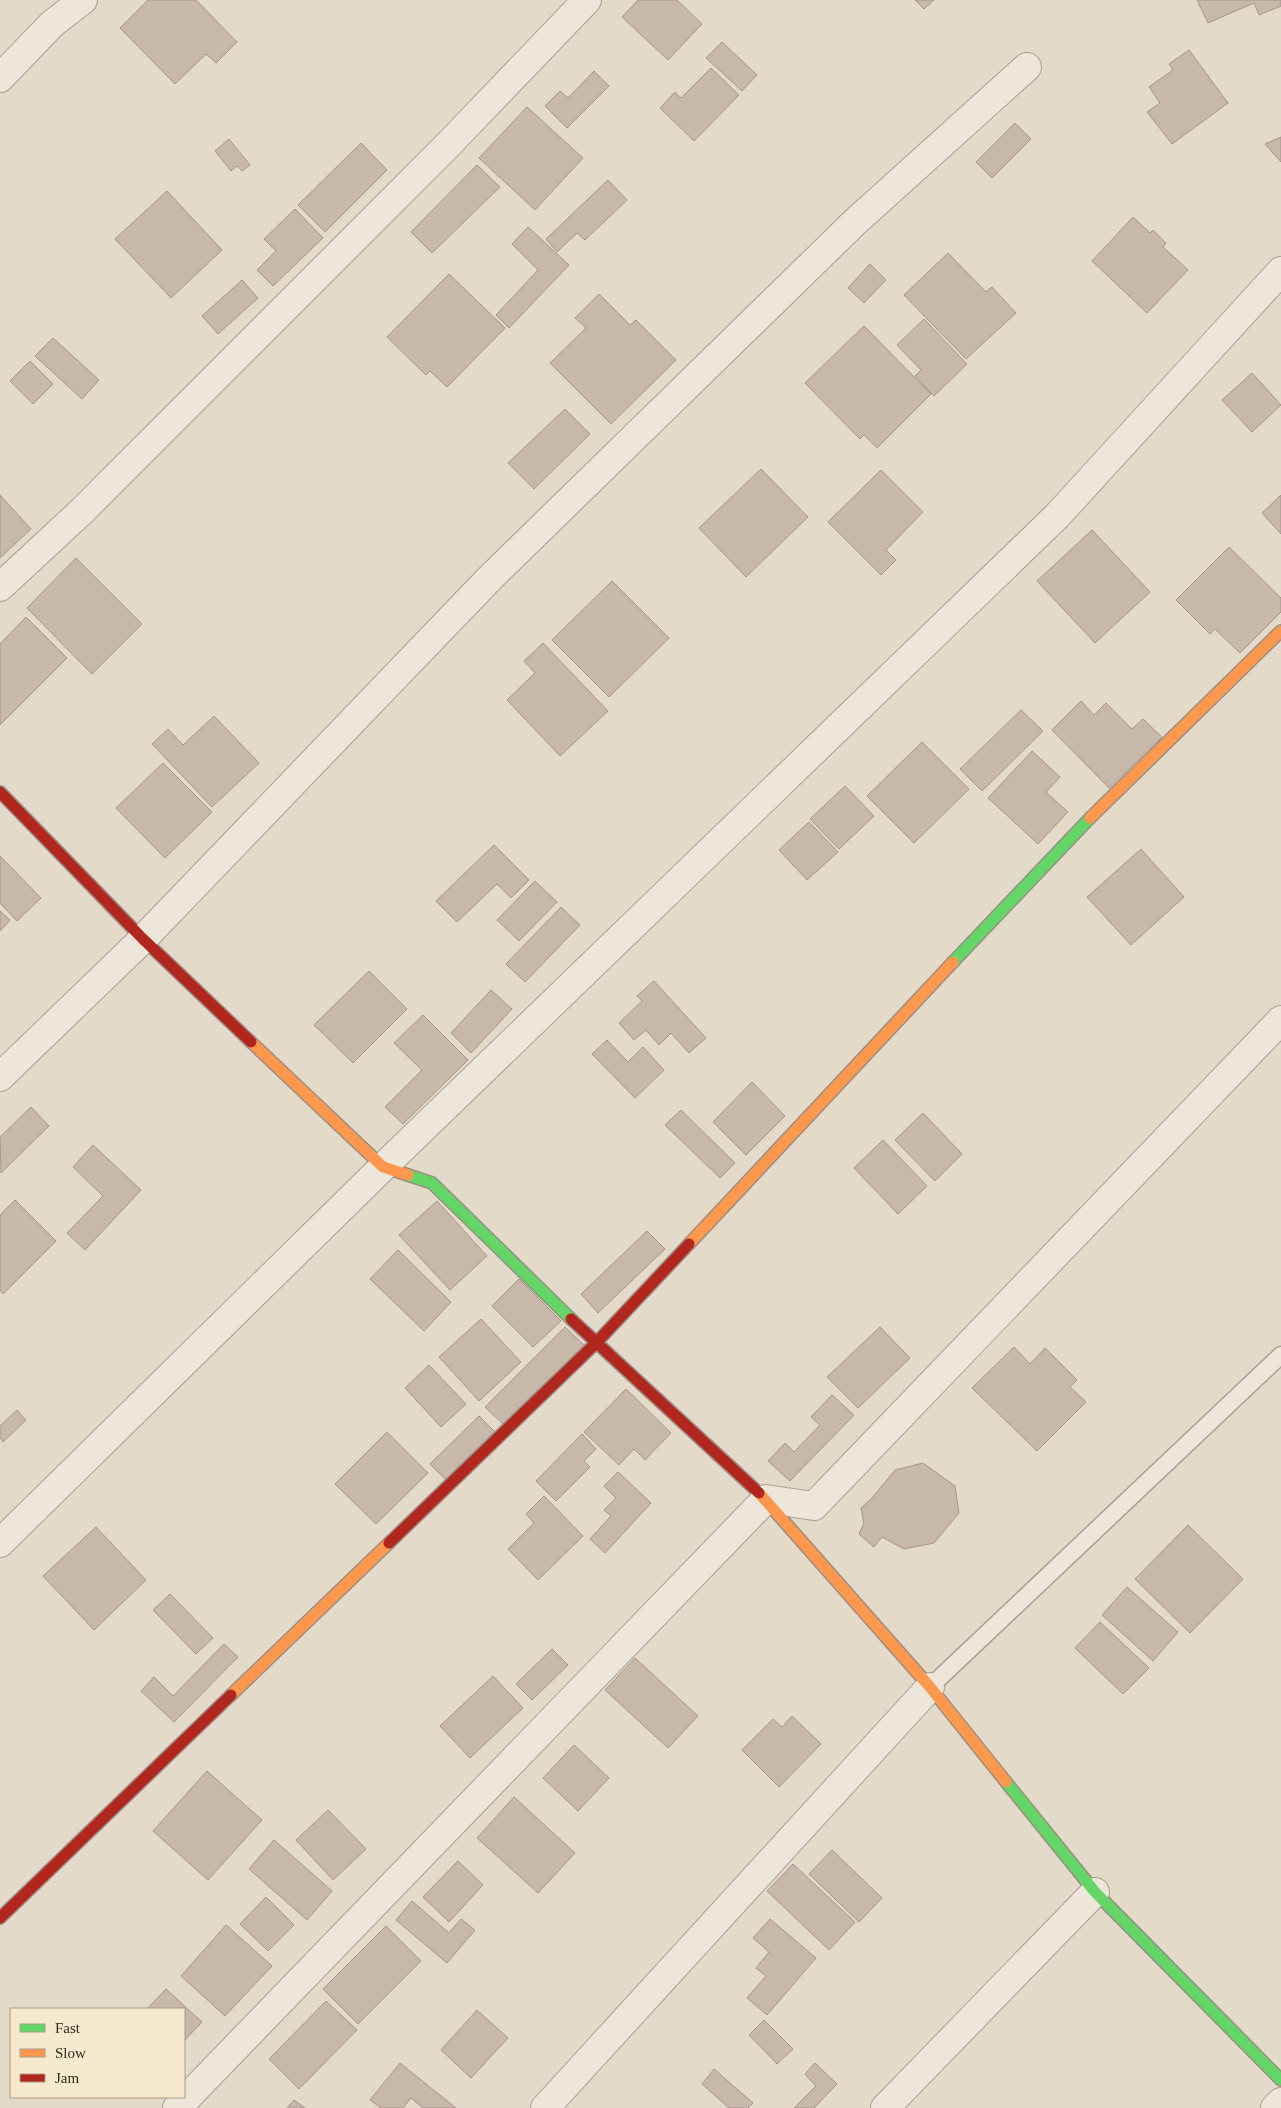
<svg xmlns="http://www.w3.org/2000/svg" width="1281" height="2108" font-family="Georgia,serif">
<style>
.building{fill:#c8b8aa;stroke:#a49589}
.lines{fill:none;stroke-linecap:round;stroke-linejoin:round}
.lane-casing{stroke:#a99f93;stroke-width:19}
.street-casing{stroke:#a99f93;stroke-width:30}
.fast-casing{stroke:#988f83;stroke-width:14}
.slow-casing{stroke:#988f83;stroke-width:14}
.jam-casing{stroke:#988f83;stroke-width:14}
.lane{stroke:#ece6db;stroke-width:16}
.street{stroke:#ece6db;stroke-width:28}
.fast{stroke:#63d668;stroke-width:11}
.slow{stroke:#ff974d;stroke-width:11}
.jam{stroke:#b3261e;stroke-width:11}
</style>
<rect width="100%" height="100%" fill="#e4dac9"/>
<g class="building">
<path d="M 148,0 L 196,0 L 237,42 L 216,63 L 206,54 L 175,84 L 120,28 Z"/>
<path d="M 638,0 L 677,0 L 702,24 L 668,60 L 622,17 Z"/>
<path d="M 915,0 L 934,0 L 924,9 Z"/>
<path d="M 1197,0 L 1281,0 L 1281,6 L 1259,15 L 1254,3 L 1208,23 Z"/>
<path d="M 722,42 L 757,75 L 742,91 L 706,58 Z"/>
<path d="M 1189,50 L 1228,103 L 1172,144 L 1147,112 L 1160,103 L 1149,87 L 1173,70 L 1169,64 Z"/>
<path d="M 711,68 L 739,95 L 694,141 L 660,108 L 675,92 L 681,98 Z"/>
<path d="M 594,71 L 609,86 L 567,128 L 545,106 L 560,91 L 568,98 Z"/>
<path d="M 527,107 L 583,158 L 535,210 L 479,158 Z"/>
<path d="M 1015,123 L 1031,139 L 992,178 L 976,162 Z"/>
<path d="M 1281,137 L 1281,162 L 1265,144 Z"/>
<path d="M 229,139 L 250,165 L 242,171 L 237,166 L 231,171 L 215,151 Z"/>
<path d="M 361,143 L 387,170 L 325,232 L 298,205 Z"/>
<path d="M 477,165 L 500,187 L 432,253 L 411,232 Z"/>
<path d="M 608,180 L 627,200 L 585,240 L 577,233 L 557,252 L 546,239 Z"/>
<path d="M 167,191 L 222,250 L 171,298 L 115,239 Z"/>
<path d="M 295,209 L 323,238 L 273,286 L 257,270 L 276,251 L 264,239 Z"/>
<path d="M 1133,217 L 1150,233 L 1153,230 L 1166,243 L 1163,247 L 1188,270 L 1147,313 L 1092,261 Z"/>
<path d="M 528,227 L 569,265 L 509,328 L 496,315 L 538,270 L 512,244 Z"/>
<path d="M 948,253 L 986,292 L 992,287 L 1016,313 L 966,359 L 904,295 Z"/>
<path d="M 870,264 L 886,280 L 864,303 L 848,288 Z"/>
<path d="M 449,274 L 505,328 L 447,387 L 430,371 L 426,375 L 387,337 Z"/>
<path d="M 242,280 L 258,298 L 218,334 L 202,316 Z"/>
<path d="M 599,294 L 630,325 L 636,320 L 676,360 L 611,424 L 550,363 L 586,328 L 575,318 Z"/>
<path d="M 924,319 L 967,364 L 934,396 L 915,376 L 921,370 L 897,345 Z"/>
<path d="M 864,326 L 931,394 L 877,448 L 864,435 L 860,439 L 805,383 Z"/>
<path d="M 53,338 L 99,380 L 82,399 L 35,356 Z"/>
<path d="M 30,361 L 53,384 L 33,404 L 10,381 Z"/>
<path d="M 1252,373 L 1281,405 L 1252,432 L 1222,400 Z"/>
<path d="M 565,409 L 590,434 L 534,489 L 508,463 Z"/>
<path d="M 761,469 L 808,517 L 746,577 L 699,528 Z"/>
<path d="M 881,470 L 923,512 L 886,550 L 896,560 L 881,575 L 828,522 Z"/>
<path d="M 0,495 L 31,529 L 0,558 Z"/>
<path d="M 1281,495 L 1281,534 L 1262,513 Z"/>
<path d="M 1092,530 L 1150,592 L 1095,643 L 1037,581 Z"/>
<path d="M 1229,547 L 1281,598 L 1281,612 L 1240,653 L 1215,629 L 1210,634 L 1176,600 Z"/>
<path d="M 76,558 L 142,624 L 92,674 L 27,608 Z"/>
<path d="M 612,581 L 669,638 L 609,697 L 552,640 Z"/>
<path d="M 26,617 L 67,658 L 0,725 L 0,644 Z"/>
<path d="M 543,643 L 608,711 L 560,756 L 507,700 L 535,673 L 524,661 Z"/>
<path d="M 1081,701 L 1094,715 L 1106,703 L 1132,729 L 1143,719 L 1162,737 L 1109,788 L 1052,730 Z"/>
<path d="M 1021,710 L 1043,731 L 982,791 L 960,769 Z"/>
<path d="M 214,716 L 259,763 L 212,807 L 152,744 L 168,729 L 183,745 Z"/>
<path d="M 922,742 L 969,789 L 914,843 L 867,796 Z"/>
<path d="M 1032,751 L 1060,777 L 1046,792 L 1068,812 L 1038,844 L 988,798 Z"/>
<path d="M 163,763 L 212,812 L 165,858 L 116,808 Z"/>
<path d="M 845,786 L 874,816 L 839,849 L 810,819 Z"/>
<path d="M 809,822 L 838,852 L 807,880 L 779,850 Z"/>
<path d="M 494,845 L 529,880 L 511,898 L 497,884 L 457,922 L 436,901 Z"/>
<path d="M 1141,849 L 1184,897 L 1131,945 L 1087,897 Z"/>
<path d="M 0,856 L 41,898 L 17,921 L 0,903 Z"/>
<path d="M 535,881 L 557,902 L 519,941 L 497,920 Z"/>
<path d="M 561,907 L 580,925 L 525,982 L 506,964 Z"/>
<path d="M 0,911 L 10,920 L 0,931 Z"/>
<path d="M 369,971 L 407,1009 L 353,1063 L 314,1025 Z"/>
<path d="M 654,981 L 706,1038 L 689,1053 L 671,1033 L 659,1045 L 646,1030 L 634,1040 L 619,1023 L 642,1001 L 637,996 Z"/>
<path d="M 491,990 L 512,1009 L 471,1053 L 451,1033 Z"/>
<path d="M 423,1015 L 468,1060 L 403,1124 L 385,1107 L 422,1070 L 394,1043 Z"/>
<path d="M 607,1040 L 628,1062 L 643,1047 L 664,1070 L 635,1098 L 592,1054 Z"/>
<path d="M 752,1082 L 785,1116 L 746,1155 L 713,1122 Z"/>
<path d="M 31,1107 L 49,1126 L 1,1173 L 0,1137 Z"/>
<path d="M 681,1110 L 735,1163 L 720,1178 L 665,1125 Z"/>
<path d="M 923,1113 L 962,1154 L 935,1181 L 895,1140 Z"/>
<path d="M 883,1140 L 927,1186 L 898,1214 L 854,1168 Z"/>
<path d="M 93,1145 L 141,1190 L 85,1250 L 67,1233 L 103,1196 L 73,1167 Z"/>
<path d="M 15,1200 L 56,1241 L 3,1294 L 0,1290 L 0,1215 Z"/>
<path d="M 437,1201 L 487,1256 L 450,1290 L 399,1235 Z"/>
<path d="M 647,1231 L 665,1249 L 598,1313 L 581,1294 Z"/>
<path d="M 398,1250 L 451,1302 L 424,1331 L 370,1279 Z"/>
<path d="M 519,1279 L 561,1321 L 533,1347 L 492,1306 Z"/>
<path d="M 481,1319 L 521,1362 L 479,1401 L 439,1357 Z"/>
<path d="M 565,1327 L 586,1347 L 506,1427 L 485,1407 Z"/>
<path d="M 880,1327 L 910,1358 L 858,1408 L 827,1377 Z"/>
<path d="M 1014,1347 L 1030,1364 L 1045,1348 L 1077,1380 L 1070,1387 L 1086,1402 L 1037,1451 L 972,1388 Z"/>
<path d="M 429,1365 L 466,1404 L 441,1427 L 405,1388 Z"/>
<path d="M 626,1389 L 671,1433 L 645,1460 L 634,1449 L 619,1465 L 584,1432 Z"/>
<path d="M 832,1395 L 854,1415 L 790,1481 L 768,1461 L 785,1443 L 794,1452 L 820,1425 L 811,1417 Z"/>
<path d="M 17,1410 L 26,1420 L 3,1442 L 0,1438 L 0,1426 Z"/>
<path d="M 479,1416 L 497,1434 L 448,1482 L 430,1464 Z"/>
<path d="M 387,1432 L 428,1473 L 376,1524 L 335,1484 Z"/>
<path d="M 582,1434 L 596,1449 L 584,1461 L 590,1467 L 556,1501 L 536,1481 Z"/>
<path d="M 923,1463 L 955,1486 L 959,1513 L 934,1543 L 904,1549 L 882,1537 L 874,1547 L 859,1534 L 864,1523 L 861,1508 L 872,1498 L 895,1470 Z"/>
<path d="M 618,1472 L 651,1503 L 605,1553 L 590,1539 L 611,1516 L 604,1510 L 616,1498 L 604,1486 Z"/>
<path d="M 544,1496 L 583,1536 L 538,1580 L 508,1549 L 534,1523 L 526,1514 Z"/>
<path d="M 1188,1525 L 1243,1579 L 1190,1633 L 1135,1579 Z"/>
<path d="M 96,1527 L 146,1580 L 94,1630 L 43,1576 Z"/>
<path d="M 1127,1587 L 1178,1632 L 1153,1661 L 1102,1615 Z"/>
<path d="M 170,1594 L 213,1638 L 196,1654 L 153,1610 Z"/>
<path d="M 1100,1622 L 1149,1668 L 1123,1694 L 1075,1648 Z"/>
<path d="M 224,1644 L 238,1657 L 174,1722 L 141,1691 L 154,1677 L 173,1696 Z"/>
<path d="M 552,1649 L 568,1665 L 532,1700 L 516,1684 Z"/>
<path d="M 635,1658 L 698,1716 L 668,1748 L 605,1690 Z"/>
<path d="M 493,1676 L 523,1708 L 470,1758 L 440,1726 Z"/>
<path d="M 792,1716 L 821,1744 L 779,1787 L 742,1750 L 773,1719 L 782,1727 Z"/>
<path d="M 574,1745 L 609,1778 L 578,1811 L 543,1778 Z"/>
<path d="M 207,1771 L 262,1820 L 208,1880 L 153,1831 Z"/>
<path d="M 514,1797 L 575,1853 L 538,1893 L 477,1838 Z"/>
<path d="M 328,1810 L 366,1849 L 333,1880 L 296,1840 Z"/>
<path d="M 274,1840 L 332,1891 L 307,1920 L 249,1869 Z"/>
<path d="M 832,1850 L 882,1898 L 859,1922 L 809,1874 Z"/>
<path d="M 458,1861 L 483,1885 L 449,1922 L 423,1897 Z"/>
<path d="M 793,1864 L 855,1922 L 829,1950 L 767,1891 Z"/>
<path d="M 266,1897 L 294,1925 L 268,1951 L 240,1924 Z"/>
<path d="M 412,1901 L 449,1933 L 461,1919 L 475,1930 L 447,1963 L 396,1920 Z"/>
<path d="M 770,1919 L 816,1958 L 767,2015 L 747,1998 L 766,1976 L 756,1968 L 769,1952 L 753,1938 Z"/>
<path d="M 226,1925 L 272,1966 L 225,2016 L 181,1976 Z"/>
<path d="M 386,1926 L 421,1961 L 358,2024 L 323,1989 Z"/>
<path d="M 166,1989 L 202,2022 L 184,2041 L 184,2009 L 147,2009 Z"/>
<path d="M 326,2001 L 357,2030 L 299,2089 L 269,2059 Z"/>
<path d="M 477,2010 L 508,2038 L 471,2078 L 441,2050 Z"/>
<path d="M 764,2020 L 793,2049 L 777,2064 L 749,2035 Z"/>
<path d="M 400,2063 L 456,2108 L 423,2108 L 411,2098 L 403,2108 L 381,2108 L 370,2100 Z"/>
<path d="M 815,2063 L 837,2084 L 814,2108 L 794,2108 L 816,2086 L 805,2074 Z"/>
<path d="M 714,2069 L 753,2103 L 748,2108 L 729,2108 L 702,2084 Z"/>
<path d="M 294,2100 L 305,2108 L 287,2108 Z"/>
</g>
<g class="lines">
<defs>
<path id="lane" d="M 930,1687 L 1281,1355"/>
<g id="street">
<path d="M 0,78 L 52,24 L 83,0"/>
<path d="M 0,587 L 82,511 L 445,148 L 587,0"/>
<path d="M 0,1077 L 143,939 L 490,578 L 855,222 L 1027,67"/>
<path d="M 0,1543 L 383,1167 L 1057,516 L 1281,271"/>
<path d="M 177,2108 L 766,1499 L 814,1506 L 1281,1020"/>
<path d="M 545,2108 L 930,1687"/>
<path d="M 885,2108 L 1095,1892"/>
<path d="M 1275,2108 L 1281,2102"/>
</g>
<g id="fast">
<path d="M 953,962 L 1090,818"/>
<path d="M 408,1175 L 432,1183 L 571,1319"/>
<path d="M 1006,1782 L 1095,1892 L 1281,2080"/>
</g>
<g id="slow">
<path d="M 1090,818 L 1281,631"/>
<path d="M 251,1042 L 383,1167 L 408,1175"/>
<path d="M 689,1244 L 953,962"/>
<path d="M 759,1493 L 930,1687 L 1006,1782"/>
<path d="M 231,1695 L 389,1543"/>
</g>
<g id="jam">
<path d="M 0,792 L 143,939 L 251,1042"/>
<path d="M 571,1319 L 759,1493"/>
<path d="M 389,1543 L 596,1343 L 689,1244"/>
<path d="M 0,1918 L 231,1695"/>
</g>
</defs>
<use href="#lane" class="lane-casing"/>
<use href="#street" class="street-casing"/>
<use href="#fast" class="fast-casing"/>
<use href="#slow" class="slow-casing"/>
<use href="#jam" class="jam-casing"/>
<use href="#lane" class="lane"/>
<use href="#street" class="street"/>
<use href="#fast" class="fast"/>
<use href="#slow" class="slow"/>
<use href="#jam" class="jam"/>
</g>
<rect x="10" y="2008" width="175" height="90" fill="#f7e9cd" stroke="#aa9b86"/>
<rect x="20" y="2024" width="25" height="8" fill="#63d668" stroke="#aa9b86"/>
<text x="55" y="2033" font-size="15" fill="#37271b">Fast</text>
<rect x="20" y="2049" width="25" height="8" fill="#ff974d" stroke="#aa9b86"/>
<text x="55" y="2058" font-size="15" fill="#37271b">Slow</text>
<rect x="20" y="2074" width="25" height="8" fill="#b3261e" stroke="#aa9b86"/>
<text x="55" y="2083" font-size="15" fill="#37271b">Jam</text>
</svg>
